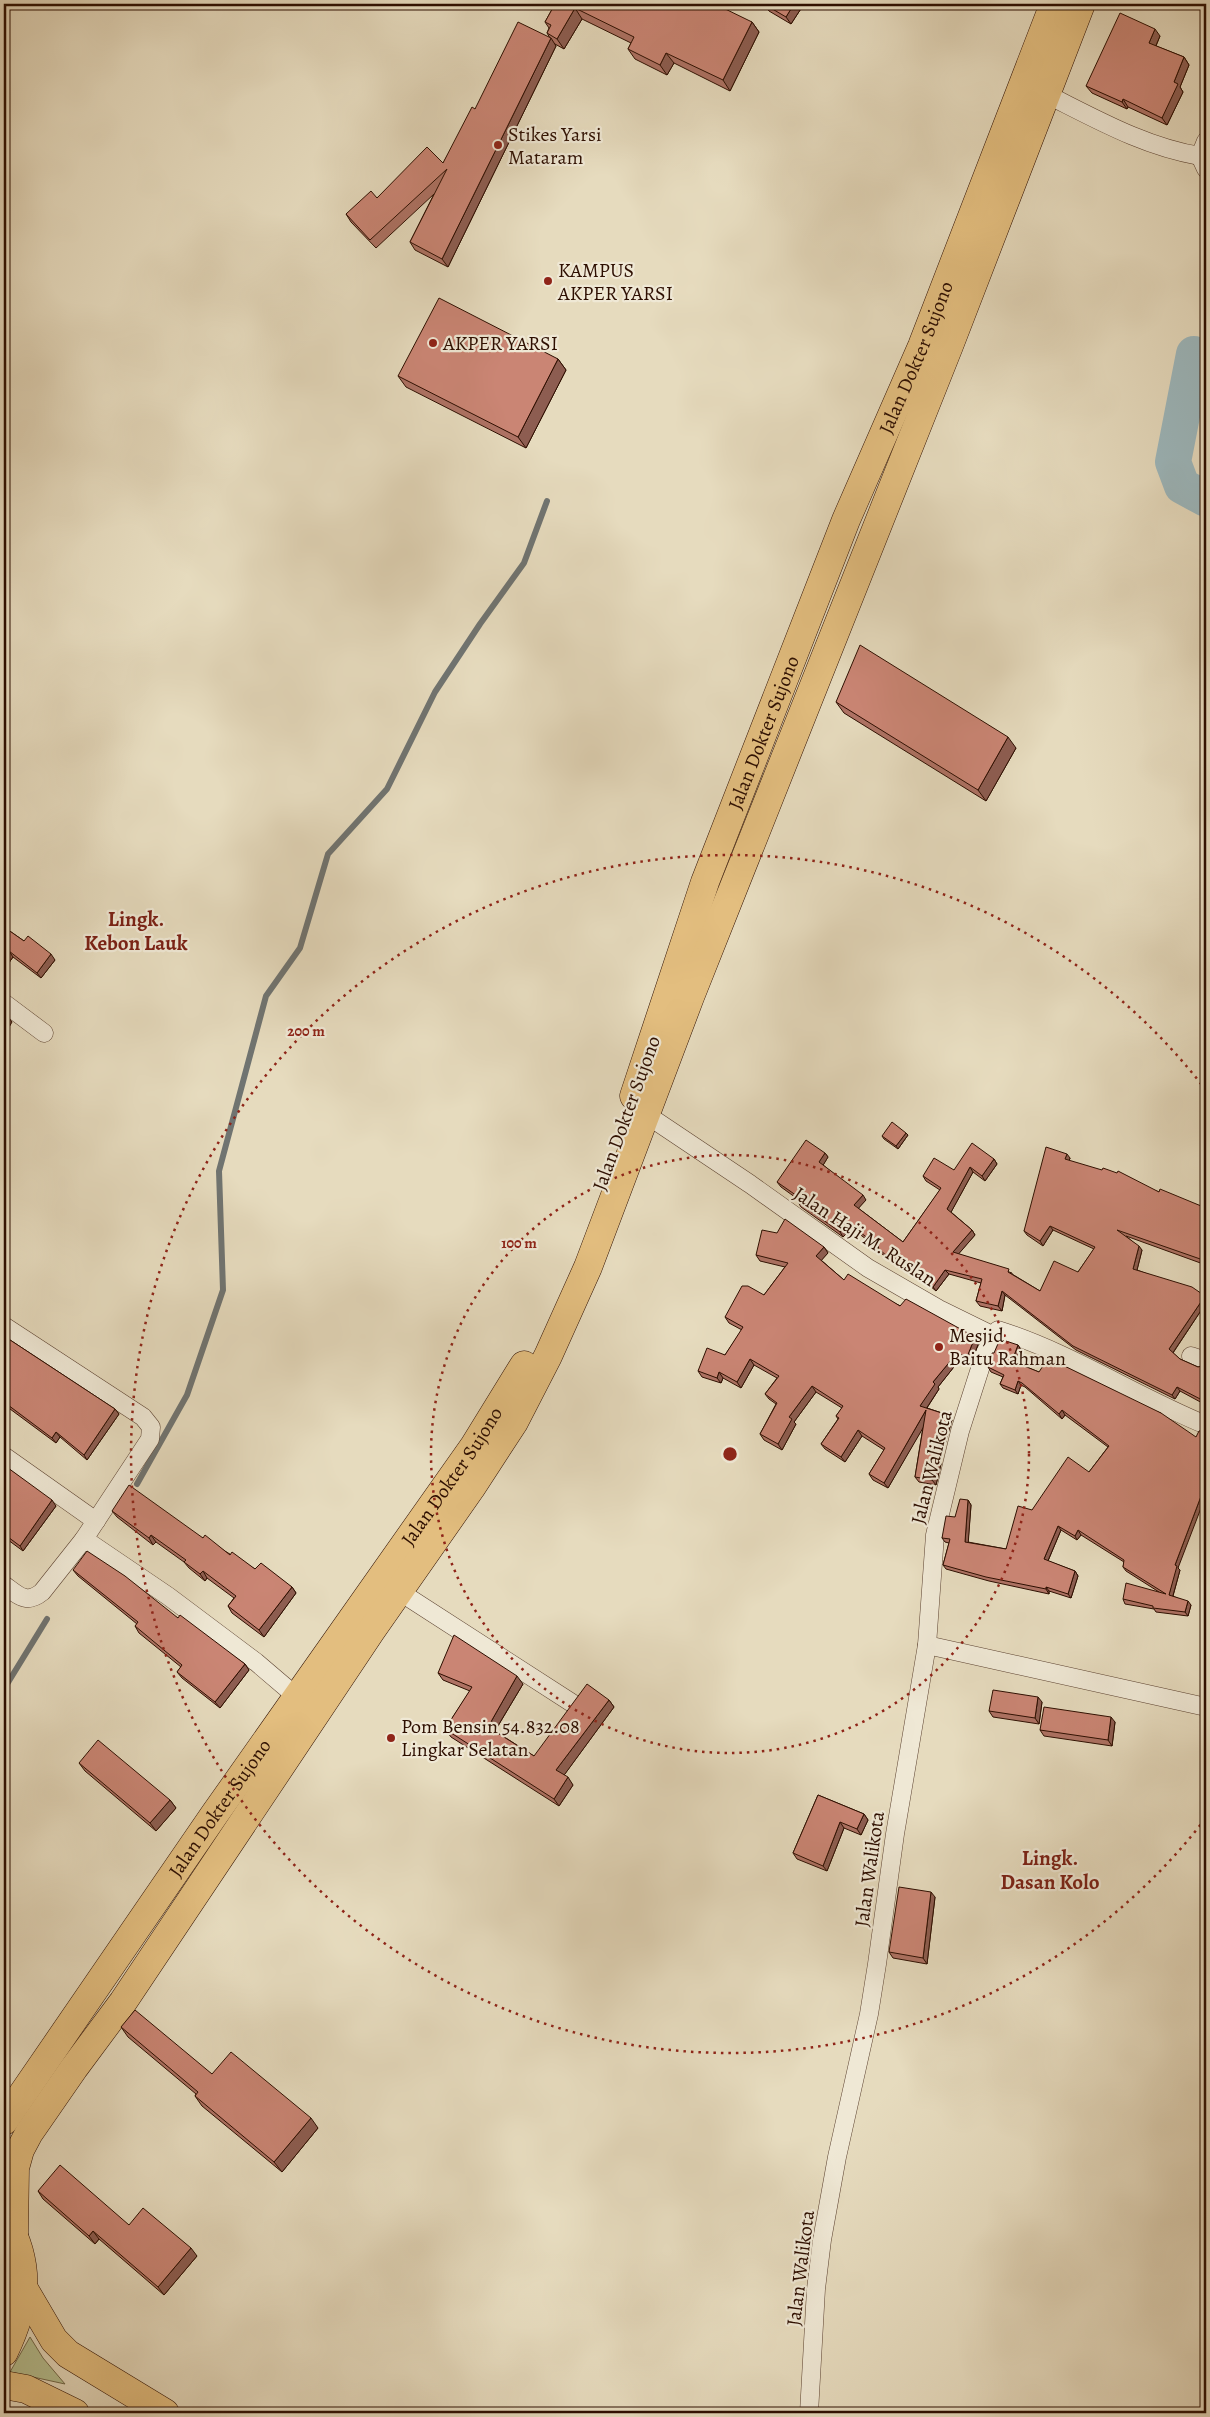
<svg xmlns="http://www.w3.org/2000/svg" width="1210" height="2417" font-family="Alegreya,serif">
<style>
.green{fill:#b6c091;stroke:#726748}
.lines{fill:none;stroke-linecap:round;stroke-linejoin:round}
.stream{stroke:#707471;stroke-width:6}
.river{stroke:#9db8bd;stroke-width:36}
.minor-casing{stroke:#5b4130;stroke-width:19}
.trunk-casing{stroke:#2d0e00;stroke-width:29}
.minor{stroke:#efe8d5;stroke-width:18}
.trunk{stroke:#e3be7f;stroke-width:28}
.wall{fill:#ae7264;stroke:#2d0e00}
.shaded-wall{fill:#8d5d51;stroke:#2d0e00}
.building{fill:#ca8574;stroke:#2d0e00}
.ring{fill:none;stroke:#8f2418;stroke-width:2.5;stroke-dasharray:2.5 5}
.poi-dot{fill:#8f2418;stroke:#efe8d5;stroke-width:2}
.labels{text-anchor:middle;stroke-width:4.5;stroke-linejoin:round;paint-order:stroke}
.poi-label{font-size:20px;fill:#2d0e00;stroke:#efe8d5;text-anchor:start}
.street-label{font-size:20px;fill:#2d0e00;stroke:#efe8d5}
.neighbourhood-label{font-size:21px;font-weight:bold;fill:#7a1f14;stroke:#efe8d5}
.centre{fill:#8f2418;stroke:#efe8d5;stroke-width:2.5}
.ring-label{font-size:15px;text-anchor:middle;font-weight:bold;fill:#8f2418;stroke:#efe8d5;stroke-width:4.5;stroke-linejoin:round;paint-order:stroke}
</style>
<rect width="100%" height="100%" fill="#e6dbbe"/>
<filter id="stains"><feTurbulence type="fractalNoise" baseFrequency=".004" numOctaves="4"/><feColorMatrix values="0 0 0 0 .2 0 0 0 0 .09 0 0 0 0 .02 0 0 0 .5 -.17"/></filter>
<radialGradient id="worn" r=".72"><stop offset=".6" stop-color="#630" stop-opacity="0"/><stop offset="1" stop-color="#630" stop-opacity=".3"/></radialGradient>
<path class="green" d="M 30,2337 L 43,2358 L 65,2384 L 10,2372 Z"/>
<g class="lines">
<g class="stream">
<path d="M 137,1484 L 187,1395 L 223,1290 L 219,1171 L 266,996 L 300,948 L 328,854 L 387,789 L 435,692 L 480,624 L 524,563 L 547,501"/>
<path d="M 4,1689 L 47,1619"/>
</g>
<path class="river" d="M 1194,354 L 1173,462 L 1182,486 L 1206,499"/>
<defs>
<g id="minor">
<path d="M 1046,94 C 1096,119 1145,147 1200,156"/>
<path d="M 1206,141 L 1200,156 L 1206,169"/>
<path d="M 4,1003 L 44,1033"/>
<path d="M 647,1115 L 750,1184 L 868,1268 L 939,1309 L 994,1336"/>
<path d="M 4,1326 L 143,1417 L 151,1427 L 150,1439 L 84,1539 L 168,1596 L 256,1662 L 297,1697"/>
<path d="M 1191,1356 L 1206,1361"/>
<path d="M 4,1456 L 96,1521"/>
<path d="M 4,1585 C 18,1595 26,1605 42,1592 L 84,1539"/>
<path d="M 400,1592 L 572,1703"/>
<path d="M 927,1645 L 1206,1707"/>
<path d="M 809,2413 L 816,2289 L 822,2240 L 837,2157 L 869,2014 L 877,1964 L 895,1834 L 927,1645 L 935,1535 L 960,1431 L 985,1353 L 998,1330 C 1071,1353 1135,1396 1206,1425"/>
</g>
<g id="trunk">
<path id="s1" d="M 634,1096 L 705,882 L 846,520 L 922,346 L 1054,4"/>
<path id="s2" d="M 4,2121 L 214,1815 L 474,1446 L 524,1365"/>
<path d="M 14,2235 L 15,2168 L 20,2150 L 29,2133 L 74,2068 L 123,2002 L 371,1631 L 471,1488 L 514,1422 L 548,1356 L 588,1267 L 690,997 L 949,346 L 1081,4"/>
<path d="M 24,2289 L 54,2340 L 68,2354 L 165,2413"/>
<path d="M 4,2352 C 27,2304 32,2266 5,2218"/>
<path d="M 4,2385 L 26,2389 L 75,2413"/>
</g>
</defs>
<use href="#minor" class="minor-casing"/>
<use href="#trunk" class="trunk-casing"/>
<use href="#minor" class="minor"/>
<use href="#trunk" class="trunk"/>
</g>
<g class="wall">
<path d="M 555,4 L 752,22 L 759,32 L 730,91 L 674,63 L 667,75 L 635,59 L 628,49 L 631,43 L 582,19 L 564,49 L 555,44 L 556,46 L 448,267 L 415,250 L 410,242 L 434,194 L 376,248 L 351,222 L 346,214 L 443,163 L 475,109 L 550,38 L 547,33 L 549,28 L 545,22 Z"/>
<path d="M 764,4 L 804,4 L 791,24 L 769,11 Z"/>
<path d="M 1160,36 L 1156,46 L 1184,57 L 1189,65 L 1180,87 L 1183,92 L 1167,125 L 1128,107 L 1127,109 L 1092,93 L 1086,86 Z"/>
<path d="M 558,359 L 566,370 L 526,448 L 406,387 L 398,376 Z"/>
<path d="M 836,702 L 1016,748 L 986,801 L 844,713 Z"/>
<path d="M 4,927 L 24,941 L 55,960 L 41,978 L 13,957 L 8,964 L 4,962 Z"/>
<path d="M 908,1135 L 898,1149 L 884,1139 L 882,1136 Z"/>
<path d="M 825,1153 L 828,1157 L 823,1165 L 866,1200 L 858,1208 L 903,1242 L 940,1190 L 926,1181 L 923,1176 L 954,1170 L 994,1159 L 997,1164 L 985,1181 L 973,1172 L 951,1212 L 972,1230 L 975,1235 L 958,1254 L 1012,1273 L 1012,1274 L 1040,1291 L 1078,1272 L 1094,1249 L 1053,1230 L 1043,1246 L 1027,1235 L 1024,1231 L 1070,1158 L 1069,1161 L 1206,1208 L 1206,1265 L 1126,1236 L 1142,1250 L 1137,1270 L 1205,1296 L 1206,1298 L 1206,1303 L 1173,1353 L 1180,1359 L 1198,1367 L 1206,1365 L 1206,1405 L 1180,1391 L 1175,1399 L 1076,1350 L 1005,1295 L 1002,1311 L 980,1306 L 976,1301 L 981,1283 L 949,1274 L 936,1291 L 898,1259 L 894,1264 L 881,1253 L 878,1248 L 854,1230 L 849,1237 L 846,1234 L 843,1237 L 801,1207 L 798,1202 L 799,1200 L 781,1187 L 777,1182 Z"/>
<path d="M 824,1247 L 828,1253 L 821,1260 L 844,1280 L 979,1342 L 971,1363 L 961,1358 L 938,1387 L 939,1389 L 927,1408 L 948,1415 L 952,1420 L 940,1462 L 941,1464 L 936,1485 L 919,1482 L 915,1477 L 923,1427 L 888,1488 L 873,1480 L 869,1474 L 884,1450 L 862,1436 L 845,1462 L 825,1449 L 821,1444 L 838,1419 L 836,1416 L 842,1408 L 816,1392 L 794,1422 L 796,1424 L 782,1450 L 764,1440 L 760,1434 L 776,1404 L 769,1399 L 765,1394 L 777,1378 L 754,1365 L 741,1388 L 723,1378 L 721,1383 L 702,1377 L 698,1371 L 725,1355 L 742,1330 L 729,1323 L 725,1317 L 764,1295 L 785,1267 L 760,1261 L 756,1255 Z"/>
<path d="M 4,1336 L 115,1409 L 119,1414 L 87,1460 L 60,1437 L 56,1443 L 6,1406 L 4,1409 Z"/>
<path d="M 1018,1345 L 1021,1350 L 1016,1363 L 1039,1372 L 1161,1413 L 1178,1568 L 1180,1570 L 1173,1596 L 1191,1605 L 1188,1616 L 1156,1612 L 1154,1609 L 1125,1604 L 1123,1599 L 1159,1592 L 1126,1571 L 1123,1567 L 1124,1562 L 1081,1535 L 1077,1540 L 1061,1530 L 1048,1561 L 1075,1571 L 1078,1576 L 1071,1598 L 1049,1591 L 1049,1594 L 989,1581 L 946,1569 L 943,1565 L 949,1543 L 945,1542 L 942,1538 L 955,1517 L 968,1500 L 971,1505 L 968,1542 L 1006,1549 L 1032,1510 L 1089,1472 L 1108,1447 L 1065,1415 L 1062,1419 L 1025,1387 L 1021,1385 L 1018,1394 L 1003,1388 L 1000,1384 L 1003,1377 L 991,1372 L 988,1367 L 994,1353 Z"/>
<path d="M 4,1465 L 56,1506 L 23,1551 L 4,1537 Z"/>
<path d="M 112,1511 L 203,1538 L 255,1569 L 292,1587 L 296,1593 L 264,1637 L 232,1613 L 228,1606 L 234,1598 L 207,1578 L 205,1581 L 189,1568 L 184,1562 L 156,1542 L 153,1545 L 117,1517 Z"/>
<path d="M 73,1570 L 178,1618 L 245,1664 L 249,1670 L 220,1708 L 182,1678 L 177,1672 L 181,1667 L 139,1633 L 135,1626 L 137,1624 L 78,1576 Z"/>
<path d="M 438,1673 L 523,1684 L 495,1731 L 534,1756 L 609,1700 L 614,1707 L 564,1775 L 573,1785 L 559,1806 L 451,1737 L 445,1729 L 470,1691 L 443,1680 Z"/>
<path d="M 1042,1702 L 1039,1724 L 993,1717 L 989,1711 Z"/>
<path d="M 1115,1722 L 1112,1746 L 1044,1736 L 1040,1730 Z"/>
<path d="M 79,1763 L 170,1800 L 176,1808 L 156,1831 L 85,1771 Z"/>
<path d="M 818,1795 L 864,1814 L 868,1820 L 861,1835 L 844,1828 L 827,1871 L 797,1859 L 793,1853 Z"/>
<path d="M 935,1897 L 927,1964 L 893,1958 L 889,1952 Z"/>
<path d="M 121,2027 L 212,2074 L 318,2128 L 282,2172 L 202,2106 L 195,2096 L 196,2094 L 128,2037 Z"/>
<path d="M 38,2191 L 129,2225 L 197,2256 L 164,2295 L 99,2239 L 95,2244 L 43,2199 Z"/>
</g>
<g class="shaded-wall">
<path d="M 794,4 L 804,4 L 791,24 L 786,17 Z"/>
<path d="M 575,8 L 582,19 L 564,49 L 557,39 Z"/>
<path d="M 752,22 L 759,32 L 730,91 L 723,80 Z"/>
<path d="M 1155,29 L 1160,36 L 1154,50 L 1149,43 Z"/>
<path d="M 551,38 L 556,46 L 448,267 L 442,259 Z"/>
<path d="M 666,53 L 674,63 L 667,75 L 660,65 Z"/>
<path d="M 1184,57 L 1189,65 L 1180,87 L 1183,92 L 1167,125 L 1162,118 L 1174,82 Z"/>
<path d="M 1123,99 L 1128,107 L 1127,109 L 1122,102 Z"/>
<path d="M 558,359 L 566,370 L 526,448 L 518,437 Z"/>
<path d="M 1008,737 L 1016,748 L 986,801 L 978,790 Z"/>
<path d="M 9,951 L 13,957 L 8,964 L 4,959 Z"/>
<path d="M 51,954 L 55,960 L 41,978 L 37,973 Z"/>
<path d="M 8,1017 L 12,1022 L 4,1036 L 4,1024 Z"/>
<path d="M 906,1133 L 908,1135 L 898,1149 L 896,1146 Z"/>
<path d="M 825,1153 L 828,1157 L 822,1167 L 819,1162 Z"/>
<path d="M 1067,1154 L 1070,1158 L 1068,1164 L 1065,1159 Z"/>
<path d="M 994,1159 L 997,1164 L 985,1181 L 982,1176 Z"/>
<path d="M 970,1167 L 973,1172 L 950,1214 L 947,1209 Z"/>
<path d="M 863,1195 L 866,1200 L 857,1210 L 854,1205 Z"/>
<path d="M 851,1225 L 854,1230 L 849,1237 L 846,1232 Z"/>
<path d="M 1050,1226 L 1053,1230 L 1043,1246 L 1040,1241 Z"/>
<path d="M 842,1229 L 846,1234 L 843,1237 L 840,1232 Z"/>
<path d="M 972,1230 L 975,1235 L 956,1257 L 953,1252 Z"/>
<path d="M 1139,1246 L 1142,1250 L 1136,1274 L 1133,1269 Z"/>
<path d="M 824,1247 L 828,1253 L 820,1262 L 816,1256 Z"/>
<path d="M 895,1255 L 898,1259 L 894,1264 L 890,1259 Z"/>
<path d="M 945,1270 L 949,1274 L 936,1291 L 933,1287 Z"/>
<path d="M 1002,1291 L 1005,1295 L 1002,1311 L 998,1306 Z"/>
<path d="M 1205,1296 L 1206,1298 L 1206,1303 L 1172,1354 L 1169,1349 Z"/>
<path d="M 975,1337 L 979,1342 L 971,1363 L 967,1357 Z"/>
<path d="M 1018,1345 L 1021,1350 L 1015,1365 L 1012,1361 Z"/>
<path d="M 957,1353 L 961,1358 L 938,1387 L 939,1389 L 924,1412 L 920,1406 L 933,1382 Z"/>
<path d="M 750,1359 L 754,1365 L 741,1388 L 737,1382 Z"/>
<path d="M 719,1372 L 723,1378 L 721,1383 L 717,1378 Z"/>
<path d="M 1018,1381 L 1021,1385 L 1018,1394 L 1015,1390 Z"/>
<path d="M 812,1386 L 816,1392 L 794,1422 L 796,1424 L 782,1450 L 778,1444 L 789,1417 Z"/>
<path d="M 1177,1387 L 1180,1391 L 1175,1399 L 1172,1395 Z"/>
<path d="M 115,1409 L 119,1414 L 87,1460 L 84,1455 Z"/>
<path d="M 926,1410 L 930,1416 L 888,1488 L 884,1483 Z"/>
<path d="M 1062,1410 L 1065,1415 L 1062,1419 L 1059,1414 Z"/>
<path d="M 948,1415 L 952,1420 L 940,1462 L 941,1464 L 936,1485 L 932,1480 L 935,1458 Z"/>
<path d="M 858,1430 L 862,1436 L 845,1462 L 841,1457 Z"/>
<path d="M 56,1432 L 60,1437 L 56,1443 L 52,1438 Z"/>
<path d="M 1206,1483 L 1206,1495 L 1178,1568 L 1180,1570 L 1172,1599 L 1169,1595 L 1175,1565 Z"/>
<path d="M 52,1500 L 56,1506 L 23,1551 L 20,1546 Z"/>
<path d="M 968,1500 L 971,1505 L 968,1546 L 965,1542 Z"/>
<path d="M 1058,1526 L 1061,1530 L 1047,1563 L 1044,1559 Z"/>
<path d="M 1078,1530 L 1081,1535 L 1077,1540 L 1075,1536 Z"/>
<path d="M 151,1535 L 156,1542 L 153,1545 L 149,1538 Z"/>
<path d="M 203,1571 L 207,1578 L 205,1581 L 200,1574 Z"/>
<path d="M 1075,1571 L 1078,1576 L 1071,1598 L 1068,1594 Z"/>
<path d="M 292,1587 L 296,1593 L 264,1637 L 259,1630 Z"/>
<path d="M 1046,1587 L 1049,1591 L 1049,1594 L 1046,1589 Z"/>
<path d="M 1188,1601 L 1191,1605 L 1188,1616 L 1185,1612 Z"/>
<path d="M 245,1664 L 249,1670 L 220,1708 L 215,1702 Z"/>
<path d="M 517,1676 L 523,1684 L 493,1734 L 488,1727 Z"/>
<path d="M 1038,1697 L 1042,1702 L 1039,1724 L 1035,1718 Z"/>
<path d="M 609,1700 L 614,1707 L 562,1778 L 556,1770 Z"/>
<path d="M 1111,1717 L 1115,1722 L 1112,1746 L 1108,1740 Z"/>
<path d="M 568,1777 L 573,1785 L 559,1806 L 554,1799 Z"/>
<path d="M 170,1800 L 176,1808 L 156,1831 L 150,1823 Z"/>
<path d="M 864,1814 L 868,1820 L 861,1835 L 857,1829 Z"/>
<path d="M 840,1822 L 844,1828 L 827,1871 L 823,1866 Z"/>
<path d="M 931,1892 L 935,1897 L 927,1964 L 923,1958 Z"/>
<path d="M 311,2118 L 318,2128 L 282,2172 L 274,2162 Z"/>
<path d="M 93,2231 L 99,2239 L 95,2244 L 89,2236 Z"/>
<path d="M 191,2248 L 197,2256 L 164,2295 L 158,2287 Z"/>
</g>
<g class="building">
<path d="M 555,4 L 715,4 L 752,22 L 723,80 L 666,53 L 660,65 L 628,49 L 634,37 L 575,8 L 557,39 L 547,33 L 551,25 L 545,22 Z"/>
<path d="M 764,4 L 794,4 L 786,17 Z"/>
<path d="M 1120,13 L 1155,29 L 1149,43 L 1184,57 L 1174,82 L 1178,84 L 1162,118 L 1123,99 L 1122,102 L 1086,86 Z"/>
<path d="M 518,22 L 551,38 L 442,259 L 410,242 L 447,169 L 370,240 L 346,214 L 371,191 L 377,198 L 427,147 L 443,163 L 472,107 L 475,109 Z"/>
<path d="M 439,298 L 558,359 L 518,437 L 398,376 Z"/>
<path d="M 860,645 L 1008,737 L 978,790 L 836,702 Z"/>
<path d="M 4,927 L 24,941 L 28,936 L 51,954 L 37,973 L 9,951 L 4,959 Z"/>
<path d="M 4,1014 L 8,1017 L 4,1024 Z"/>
<path d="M 892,1122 L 906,1133 L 896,1146 L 882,1136 Z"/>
<path d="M 806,1140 L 825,1153 L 819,1162 L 863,1195 L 854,1205 L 903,1242 L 941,1188 L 923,1176 L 934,1158 L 954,1170 L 972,1143 L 994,1159 L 982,1176 L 970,1167 L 947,1209 L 972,1230 L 953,1252 L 1009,1269 L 1008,1272 L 1040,1291 L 1054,1261 L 1078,1272 L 1095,1247 L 1050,1226 L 1040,1241 L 1024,1231 L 1046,1147 L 1067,1154 L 1065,1159 L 1102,1170 L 1103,1168 L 1117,1173 L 1118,1171 L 1159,1192 L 1160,1189 L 1206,1208 L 1206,1261 L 1117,1230 L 1139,1246 L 1133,1269 L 1192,1287 L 1205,1296 L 1169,1349 L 1180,1359 L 1198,1367 L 1206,1365 L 1206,1402 L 1177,1387 L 1172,1395 L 1073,1346 L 1002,1291 L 998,1306 L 976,1301 L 982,1279 L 945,1270 L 933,1287 L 895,1255 L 890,1259 L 878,1248 L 879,1247 L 851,1225 L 846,1232 L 842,1229 L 840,1232 L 798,1202 L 800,1198 L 777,1182 Z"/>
<path d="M 785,1219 L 824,1247 L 816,1256 L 844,1280 L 848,1274 L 900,1306 L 906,1299 L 975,1337 L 967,1357 L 957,1353 L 933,1382 L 935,1384 L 920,1406 L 948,1415 L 935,1458 L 937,1459 L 932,1480 L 915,1477 L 926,1410 L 884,1483 L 869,1474 L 885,1448 L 858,1430 L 841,1457 L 821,1444 L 839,1418 L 836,1416 L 843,1406 L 812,1386 L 789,1417 L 792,1419 L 778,1444 L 760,1434 L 777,1403 L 765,1394 L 779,1376 L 750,1359 L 737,1382 L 719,1372 L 717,1378 L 698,1371 L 707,1348 L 725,1355 L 743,1327 L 725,1317 L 742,1286 L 748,1286 L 764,1295 L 788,1263 L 756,1255 L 762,1230 L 777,1233 Z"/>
<path d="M 4,1336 L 115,1409 L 84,1455 L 56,1432 L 52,1438 L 4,1402 Z"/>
<path d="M 1000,1339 L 1018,1345 L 1012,1361 L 1039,1372 L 1048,1358 L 1161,1413 L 1196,1437 L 1199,1431 L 1206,1430 L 1206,1483 L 1175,1565 L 1177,1566 L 1169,1595 L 1188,1601 L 1185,1612 L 1153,1608 L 1153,1606 L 1123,1599 L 1126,1583 L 1166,1594 L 1123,1567 L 1124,1560 L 1078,1530 L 1075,1536 L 1058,1526 L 1044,1559 L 1075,1571 L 1068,1594 L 1046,1587 L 1046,1589 L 986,1577 L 943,1565 L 950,1539 L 942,1538 L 946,1516 L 955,1517 L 960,1499 L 968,1500 L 965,1542 L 1006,1549 L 1018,1506 L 1032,1510 L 1068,1457 L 1089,1472 L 1109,1446 L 1062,1410 L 1059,1414 L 1022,1383 L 1018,1381 L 1015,1390 L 1000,1384 L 1004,1375 L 988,1367 L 992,1353 L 994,1353 Z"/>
<path d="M 4,1465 L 52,1500 L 20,1546 L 4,1534 Z"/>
<path d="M 129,1485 L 203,1538 L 205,1535 L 230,1555 L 232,1552 L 255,1569 L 261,1563 L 292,1587 L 259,1630 L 228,1606 L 236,1596 L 203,1571 L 200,1574 L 184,1562 L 186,1560 L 151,1535 L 149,1538 L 112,1511 Z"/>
<path d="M 87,1551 L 125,1576 L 178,1618 L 180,1615 L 245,1664 L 215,1702 L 177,1672 L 182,1665 L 135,1626 L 138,1622 L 73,1570 Z"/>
<path d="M 454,1635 L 517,1676 L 488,1727 L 534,1756 L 587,1684 L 609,1700 L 556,1770 L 568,1777 L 554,1799 L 445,1729 L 472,1687 L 438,1673 Z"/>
<path d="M 993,1690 L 1038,1697 L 1035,1718 L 989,1711 Z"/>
<path d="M 1044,1707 L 1111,1717 L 1108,1740 L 1040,1730 Z"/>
<path d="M 98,1740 L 170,1800 L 150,1823 L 79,1763 Z"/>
<path d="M 818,1795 L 864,1814 L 857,1829 L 840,1822 L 823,1866 L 793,1853 Z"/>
<path d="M 899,1887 L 931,1892 L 923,1958 L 889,1952 Z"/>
<path d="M 135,2010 L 212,2074 L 231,2052 L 311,2118 L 274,2162 L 195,2096 L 198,2092 L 121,2027 Z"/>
<path d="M 60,2165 L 129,2225 L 143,2208 L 191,2248 L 158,2287 L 93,2231 L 89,2236 L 38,2191 Z"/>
</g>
<g class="ring">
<circle cx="730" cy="1454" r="299"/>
<path d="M1205 1819A599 599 0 1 1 1205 1089"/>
</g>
<g class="poi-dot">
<circle cx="498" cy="145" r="5"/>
<circle cx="548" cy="281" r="5"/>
<circle cx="433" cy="343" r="5"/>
<circle cx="939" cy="1347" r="5"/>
<circle cx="391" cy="1738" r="5"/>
</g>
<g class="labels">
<g class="poi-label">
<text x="508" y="141">Stikes Yarsi<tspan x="508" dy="23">Mataram</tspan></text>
<text x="558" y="277">KAMPUS<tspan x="558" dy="23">AKPER YARSI</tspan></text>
<text x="443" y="350">AKPER YARSI</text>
<text x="949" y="1342">Mesjid<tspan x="949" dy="23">Baitu Rahman</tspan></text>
<text x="401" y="1733">Pom Bensin 54.832.08<tspan x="401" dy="23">Lingkar Selatan</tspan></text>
</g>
<g class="street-label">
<text dy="7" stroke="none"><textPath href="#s1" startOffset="791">Jalan Dokter Sujono</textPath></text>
<text dy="7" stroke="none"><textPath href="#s1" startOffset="386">Jalan Dokter Sujono</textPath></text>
<text transform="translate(626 1113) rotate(-70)" y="7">Jalan Dokter Sujono</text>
<text transform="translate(865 1236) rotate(33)" y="7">Jalan Haji M. Ruslan</text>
<text transform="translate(931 1467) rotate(-76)" y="7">Jalan Walikota</text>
<text dy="7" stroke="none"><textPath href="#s2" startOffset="785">Jalan Dokter Sujono</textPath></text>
<text dy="7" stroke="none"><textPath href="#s2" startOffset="380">Jalan Dokter Sujono</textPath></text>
<text transform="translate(869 1869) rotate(-82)" y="7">Jalan Walikota</text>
<text transform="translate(800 2268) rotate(-83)" y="7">Jalan Walikota</text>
</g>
<g class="neighbourhood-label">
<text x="136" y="926">Lingk.<tspan x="136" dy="24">Kebon Lauk</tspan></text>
<text x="1050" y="1865">Lingk.<tspan x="1050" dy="24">Dasan Kolo</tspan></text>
</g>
</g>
<circle cx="730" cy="1454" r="8" class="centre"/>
<g class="ring-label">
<text x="306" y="1036">200 m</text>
<text x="519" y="1248">100 m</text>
</g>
<rect width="1210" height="2417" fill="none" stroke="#e6dbbe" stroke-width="20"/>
<rect x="5" y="5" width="1200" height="2407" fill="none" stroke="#2d0e00" stroke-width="2.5"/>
<rect x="10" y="10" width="1190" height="2397" fill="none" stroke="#2d0e00"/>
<rect width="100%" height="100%" filter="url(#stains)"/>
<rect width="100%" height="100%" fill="url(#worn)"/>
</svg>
